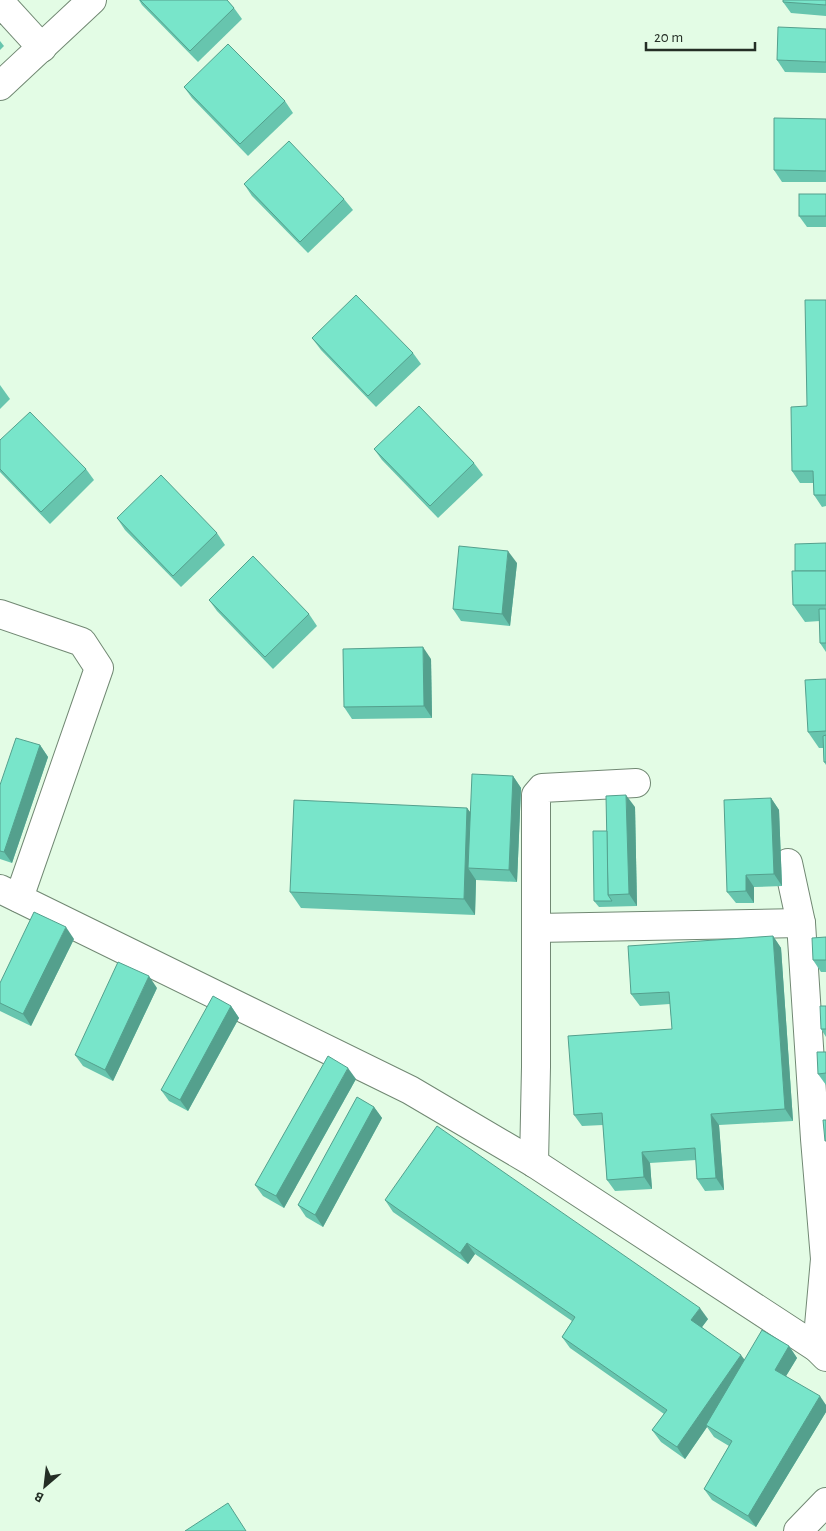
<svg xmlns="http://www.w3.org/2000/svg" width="826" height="1531" font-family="'Alegreya Sans',sans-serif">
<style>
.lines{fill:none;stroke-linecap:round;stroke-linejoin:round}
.minor-casing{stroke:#718873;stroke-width:30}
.minor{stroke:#fff;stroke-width:28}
.wall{fill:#67c5ae}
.shaded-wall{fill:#54a08d}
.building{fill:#78e5ca;stroke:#54a08d}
</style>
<rect width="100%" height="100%" fill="#e3fce5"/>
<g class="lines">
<defs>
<g id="minor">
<path d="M 0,2 L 42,48"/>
<path d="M 0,86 L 92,0"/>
<path d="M 0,614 L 82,642 L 99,668 L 19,898"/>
<path d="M 788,863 L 801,923 L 815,1139 L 825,1259 L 817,1348"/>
<path d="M 0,889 L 410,1090 L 534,1163 L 817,1348 L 826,1357"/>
<path d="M 536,928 L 801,923"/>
<path d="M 534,1163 L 536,1067 L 536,795 L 542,788 L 636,783"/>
<path d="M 798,1531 L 826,1502"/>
</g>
</defs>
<use href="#minor" class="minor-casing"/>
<use href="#minor" class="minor"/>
</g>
<g class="wall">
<path d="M 139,0 L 227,0 L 234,8 L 242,19 L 198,62 L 142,5 Z"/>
<path d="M 826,0 L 826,16 L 791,13 L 783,2 Z"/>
<path d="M 826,29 L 826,73 L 785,72 L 777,60 Z"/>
<path d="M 0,41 L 4,46 L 0,50 Z"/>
<path d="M 184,87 L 285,101 L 293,113 L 248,156 L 192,98 Z"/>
<path d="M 826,119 L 826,182 L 782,182 L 774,170 Z"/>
<path d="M 244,184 L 344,199 L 353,210 L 308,253 L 252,196 Z"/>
<path d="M 826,194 L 826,227 L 807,227 L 799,216 Z"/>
<path d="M 826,300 L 826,506 L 822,507 L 814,495 L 813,483 L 800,483 L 792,471 L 807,406 Z"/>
<path d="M 312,338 L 413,353 L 421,364 L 376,407 L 321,350 Z"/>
<path d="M 0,385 L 10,399 L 0,409 Z"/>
<path d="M 0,440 L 86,469 L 94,480 L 50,524 L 0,472 Z"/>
<path d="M 374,449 L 474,463 L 483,475 L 438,518 L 382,460 Z"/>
<path d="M 117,518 L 217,533 L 225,545 L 181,587 L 125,530 Z"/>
<path d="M 826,543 L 826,643 L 820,621 L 805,622 L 793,605 L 795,571 Z"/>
<path d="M 517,563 L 510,626 L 461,621 L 453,609 Z"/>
<path d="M 209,600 L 309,614 L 317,626 L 273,669 L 217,611 Z"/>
<path d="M 820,643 L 826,643 L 826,652 Z"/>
<path d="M 431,659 L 432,718 L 352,719 L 344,707 Z"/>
<path d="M 826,679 L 826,765 L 824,762 L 823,748 L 819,748 L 808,732 Z"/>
<path d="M 40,745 L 48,757 L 12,863 L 0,859 L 0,785 Z"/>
<path d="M 513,776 L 521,788 L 517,882 L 476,880 L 475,915 L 301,908 L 290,892 L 467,808 L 470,812 Z"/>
<path d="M 771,798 L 779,810 L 782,886 L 754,887 L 754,903 L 736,903 L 727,892 Z"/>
<path d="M 635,807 L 637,906 L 599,907 L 594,901 L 607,831 Z"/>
<path d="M 773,936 L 781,948 L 793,1121 L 719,1125 L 724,1190 L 705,1191 L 697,1179 L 696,1160 L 650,1163 L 652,1189 L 615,1191 L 607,1180 L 603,1125 L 582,1126 L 574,1115 L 672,1029 L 670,1004 L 640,1006 L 631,994 Z"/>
<path d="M 826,937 L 826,972 L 821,972 L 813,960 Z"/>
<path d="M 74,939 L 31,1026 L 0,1011 L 0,983 Z"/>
<path d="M 157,988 L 113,1081 L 83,1066 L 75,1055 Z"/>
<path d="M 231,1006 L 239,1018 L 188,1111 L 169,1101 L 161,1090 Z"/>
<path d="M 826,1006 L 826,1037 L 821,1029 Z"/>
<path d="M 826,1052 L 826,1085 L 818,1074 Z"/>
<path d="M 356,1079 L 284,1208 L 263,1196 L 255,1185 Z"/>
<path d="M 374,1107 L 382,1118 L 323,1227 L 306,1217 L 298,1205 Z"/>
<path d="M 385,1200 L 708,1319 L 702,1327 L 745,1360 L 789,1346 L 797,1358 L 786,1376 L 826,1405 L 826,1412 L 756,1527 L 712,1500 L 704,1489 L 729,1446 L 714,1437 L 707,1427 L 685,1459 L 661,1442 L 652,1430 L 664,1414 L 570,1348 L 562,1337 L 572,1321 L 475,1254 L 468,1264 L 393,1212 Z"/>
</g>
<g class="shaded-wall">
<path d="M 508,551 L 517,563 L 510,626 L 502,614 Z"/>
<path d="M 423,647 L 431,659 L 432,718 L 424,706 Z"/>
<path d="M 40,745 L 48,757 L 12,863 L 4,852 Z"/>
<path d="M 513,776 L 521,788 L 517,882 L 509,870 Z"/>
<path d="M 626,795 L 635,807 L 637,906 L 629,894 Z"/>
<path d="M 771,798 L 779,810 L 782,886 L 774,874 Z"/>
<path d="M 467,808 L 479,824 L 468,868 L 476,880 L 475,915 L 464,899 Z"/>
<path d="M 746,875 L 754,887 L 754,903 L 746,891 Z"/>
<path d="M 66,927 L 74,939 L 31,1026 L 23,1014 Z"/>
<path d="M 773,936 L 781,948 L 793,1121 L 785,1109 Z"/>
<path d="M 149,976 L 157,988 L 113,1081 L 105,1070 Z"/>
<path d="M 231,1006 L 239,1018 L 188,1111 L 180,1100 Z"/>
<path d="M 348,1068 L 356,1079 L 284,1208 L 276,1196 Z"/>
<path d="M 374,1107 L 382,1118 L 323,1227 L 315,1215 Z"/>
<path d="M 711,1114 L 719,1125 L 724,1190 L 716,1178 Z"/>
<path d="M 642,1152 L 650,1163 L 652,1189 L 644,1177 Z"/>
<path d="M 467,1243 L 475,1254 L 468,1264 L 460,1253 Z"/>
<path d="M 700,1308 L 708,1319 L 699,1331 L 691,1320 Z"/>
<path d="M 789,1346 L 797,1358 L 783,1381 L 775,1370 Z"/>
<path d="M 741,1355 L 750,1367 L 706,1425 L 707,1427 L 685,1459 L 677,1447 Z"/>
<path d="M 820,1396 L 826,1405 L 826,1412 L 756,1527 L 748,1516 Z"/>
</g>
<g class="building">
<path d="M 140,0 L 227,0 L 234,8 L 190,51 Z"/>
<path d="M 783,0 L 826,0 L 826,5 L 783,2 Z"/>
<path d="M 778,27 L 826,29 L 826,62 L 777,60 Z"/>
<path d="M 228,44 L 285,101 L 240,144 L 184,87 Z"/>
<path d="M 774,118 L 826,119 L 826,171 L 774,170 Z"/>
<path d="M 289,141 L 344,199 L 300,242 L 244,184 Z"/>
<rect x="799" y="194" width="27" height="22"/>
<path d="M 356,295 L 413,353 L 368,396 L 312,338 Z"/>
<path d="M 805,300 L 826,300 L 826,495 L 814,495 L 813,471 L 792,471 L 791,407 L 807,406 Z"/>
<path d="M 419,406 L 474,463 L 430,506 L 374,449 Z"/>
<path d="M 30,412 L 86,469 L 41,512 L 0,469 L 0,440 Z"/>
<path d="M 161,475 L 217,533 L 173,576 L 117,518 Z"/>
<path d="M 826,543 L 826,571 L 795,571 L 795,544 Z"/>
<path d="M 459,546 L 508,551 L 502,614 L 453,609 Z"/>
<path d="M 253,556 L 309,614 L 265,657 L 209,600 Z"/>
<path d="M 792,571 L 826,571 L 826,605 L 793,605 Z"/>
<path d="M 819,609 L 826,609 L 826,643 L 820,643 Z"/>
<path d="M 423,647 L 424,706 L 344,707 L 343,649 Z"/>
<path d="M 826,679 L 826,731 L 808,732 L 805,680 Z"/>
<path d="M 826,735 L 826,762 L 824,762 L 823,736 Z"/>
<path d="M 16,738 L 40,745 L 4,852 L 0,851 L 0,785 Z"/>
<path d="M 472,774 L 513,776 L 509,870 L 468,868 Z"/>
<path d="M 626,795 L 629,894 L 608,895 L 606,796 Z"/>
<path d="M 771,798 L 774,874 L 746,875 L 746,891 L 727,892 L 724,800 Z"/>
<path d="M 294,800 L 467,808 L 464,899 L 290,892 Z"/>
<path d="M 593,831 L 607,831 L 608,895 L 612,901 L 594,901 Z"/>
<path d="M 34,912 L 66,927 L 23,1014 L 0,1003 L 0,983 Z"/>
<path d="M 773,936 L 785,1109 L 711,1114 L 716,1178 L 697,1179 L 695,1148 L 642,1152 L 644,1177 L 607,1180 L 602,1113 L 574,1115 L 568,1036 L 672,1029 L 669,992 L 631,994 L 628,946 Z"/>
<path d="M 826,937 L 826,960 L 813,960 L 812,938 Z"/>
<path d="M 118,962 L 149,976 L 105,1070 L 75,1055 Z"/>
<path d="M 213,996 L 231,1006 L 180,1100 L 161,1090 Z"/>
<path d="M 820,1006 L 826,1006 L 826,1029 L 821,1029 Z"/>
<path d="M 817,1052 L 826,1052 L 826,1073 L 818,1074 Z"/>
<path d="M 328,1056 L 348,1068 L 276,1196 L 255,1185 Z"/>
<path d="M 357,1097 L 374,1107 L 315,1215 L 298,1205 Z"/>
<path d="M 823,1120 L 826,1120 L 826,1141 L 825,1141 Z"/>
<path d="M 437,1126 L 700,1308 L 691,1320 L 741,1355 L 677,1447 L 652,1430 L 667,1410 L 562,1337 L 575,1317 L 467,1243 L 460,1253 L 385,1200 Z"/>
<path d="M 762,1330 L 789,1346 L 775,1370 L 820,1396 L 748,1516 L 704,1489 L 732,1441 L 706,1425 Z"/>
<path d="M 228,1503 L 246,1531 L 185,1531 Z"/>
</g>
<g transform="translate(45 1486) rotate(208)" stroke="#e3fce5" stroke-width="4" paint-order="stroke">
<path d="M0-4L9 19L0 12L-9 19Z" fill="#242e25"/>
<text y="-8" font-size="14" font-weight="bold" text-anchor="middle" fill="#242e25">B</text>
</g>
<path d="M646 42v8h109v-8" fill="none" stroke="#242e25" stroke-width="2.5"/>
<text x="654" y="42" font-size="15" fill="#242e25" stroke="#e3fce5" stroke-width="4" paint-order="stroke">20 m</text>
</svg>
